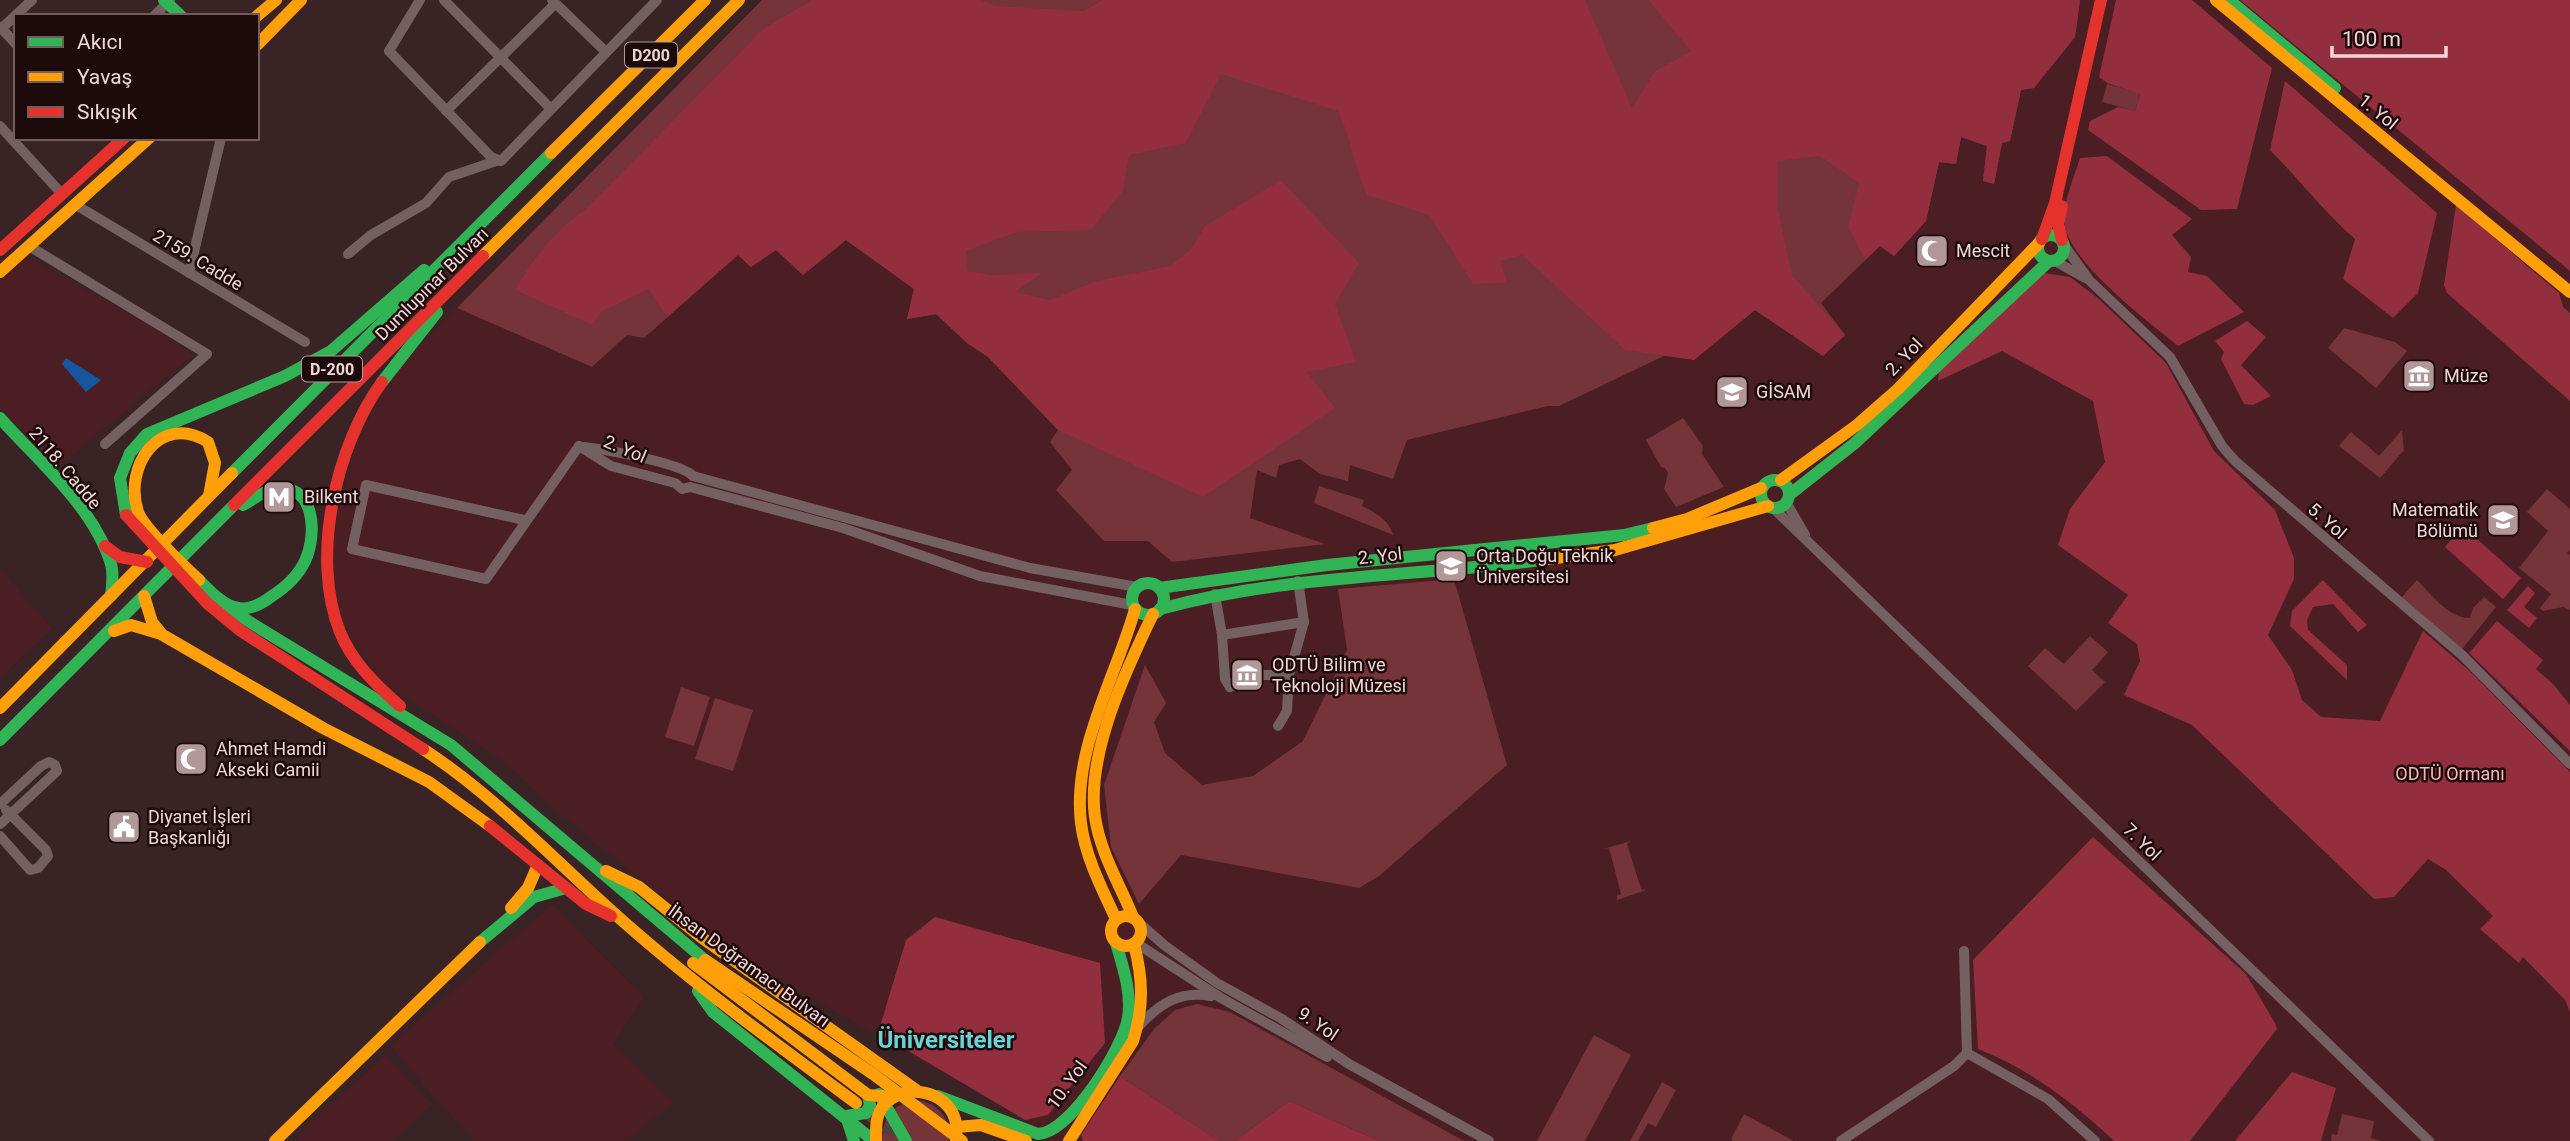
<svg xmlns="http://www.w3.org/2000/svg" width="2570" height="1141" font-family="Roboto,sans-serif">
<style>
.built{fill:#4b1e23}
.green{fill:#75333a}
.forest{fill:#922e3e}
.water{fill:#1656a1}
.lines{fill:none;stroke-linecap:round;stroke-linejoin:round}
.primary-tunnel{stroke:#553e40;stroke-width:14;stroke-dasharray:14 7;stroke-linecap:butt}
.street{stroke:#746061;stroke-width:10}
.fast{stroke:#30b455;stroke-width:12}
.slow{stroke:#ff9f0a;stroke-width:12}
.jam{stroke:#e5322d;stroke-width:12}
.labels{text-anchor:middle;stroke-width:5;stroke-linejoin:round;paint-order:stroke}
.shield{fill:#1d0b0c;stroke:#b29899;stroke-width:2}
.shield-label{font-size:16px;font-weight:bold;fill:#f2d5d6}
.street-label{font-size:18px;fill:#f2d5d6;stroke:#1d0b0c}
.poi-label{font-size:18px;fill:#f2d5d6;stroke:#1d0b0c;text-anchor:start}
.park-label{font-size:18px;fill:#f4b7ba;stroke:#1d0b0c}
.district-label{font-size:24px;font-weight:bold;fill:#68d4d5;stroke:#1d0b0c}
</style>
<rect width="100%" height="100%" fill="#392325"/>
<g class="built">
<path d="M 762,0 L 2570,0 L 2570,1141 L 1049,1141 L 1025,1120 L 755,966 L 582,833 L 500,759 L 379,681 L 354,642 L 336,604 L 332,552 L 337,517 L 355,448 L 386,383 L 453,310 Z"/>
<path d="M 31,259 L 154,328 L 193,355 L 57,468 L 0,406 L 0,280 L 21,260 Z"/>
<path d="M 0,569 L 52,628 L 0,679 Z"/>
<path d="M 552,904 L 644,997 L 614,1044 L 673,1102 L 628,1141 L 473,1141 L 390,1046 Z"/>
<path d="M 386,1055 L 432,1104 L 392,1141 L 297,1141 L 300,1132 Z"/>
</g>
<g class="green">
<path d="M 762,0 L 2080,0 L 2075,37 L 2034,88 L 2021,90 L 2010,141 L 2002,143 L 1994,184 L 1983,181 L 1987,146 L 1961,137 L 1956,164 L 1939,162 L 1926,221 L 1894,256 L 1880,246 L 1821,303 L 1845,335 L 1823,356 L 1755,310 L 1694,360 L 1668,354 L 1559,406 L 1548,406 L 1407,440 L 1393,479 L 1350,465 L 1348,481 L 1320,474 L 1300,459 L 1279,465 L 1276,478 L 1257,470 L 1250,518 L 1325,544 L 1172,562 L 1148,541 L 1104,541 L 1056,490 L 1072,470 L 1050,442 L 1058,430 L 988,357 L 967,343 L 936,314 L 907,319 L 914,289 L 846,240 L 803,275 L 776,250 L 751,267 L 738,255 L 644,338 L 627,335 L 592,367 L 457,308 Z"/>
<path d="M 2107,84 L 2140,93 L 2135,111 L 2102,102 Z"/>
<path d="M 2344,328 L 2395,342 L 2407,351 L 2376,388 L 2328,348 Z"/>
<path d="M 1683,418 L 1703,446 L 1702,454 L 1724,487 L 1676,507 L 1664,489 L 1668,473 L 1665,468 L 1661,467 L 1646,440 Z"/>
<path d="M 2402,430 L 2404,450 L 2380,478 L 2339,446 L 2351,432 L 2379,456 Z"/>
<path d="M 1319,486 L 1364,500 L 1362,506 C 1375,512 1390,521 1393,535 L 1314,503 Z"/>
<path d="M 2547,489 L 2570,509 L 2570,550 L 2567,553 L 2570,555 L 2570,610 L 2563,607 L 2543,611 L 2540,608 L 2551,594 L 2519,568 L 2548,531 L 2527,512 Z"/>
<path d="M 1454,579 L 1507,765 L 1379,876 L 1359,888 L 1181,855 L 1139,904 L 1111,847 L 1104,785 L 1145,665 L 1166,703 L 1154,722 L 1165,753 L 1202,785 L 1253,776 L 1303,741 L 1347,650 L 1338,589 Z"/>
<path d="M 2417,580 C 2431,594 2448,618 2470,618 L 2473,608 L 2484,597 L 2496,607 L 2462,649 L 2400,599 Z"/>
<path d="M 2090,636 L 2108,652 L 2092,670 L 2105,682 L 2076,711 L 2028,666 L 2045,648 L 2064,664 Z"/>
<path d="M 681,687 L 710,697 L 694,746 L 665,737 Z"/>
<path d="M 715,698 L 753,710 L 733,771 L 695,759 Z"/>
<path d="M 1631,841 L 1627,844 L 1641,889 L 1646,890 L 1617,900 L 1617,896 L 1621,894 L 1609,848 L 1603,849 Z"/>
<path d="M 1197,1004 L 1230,1012 L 1464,1141 L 1379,1141 L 1289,1101 L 1235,1141 L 1219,1141 L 1120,1076 L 1154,1029 L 1175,1010 Z"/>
<path d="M 1594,1035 L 1631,1055 L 1585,1141 L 1537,1141 Z"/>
<path d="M 1662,1082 L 1676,1090 L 1656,1127 L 1648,1123 L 1638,1141 L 1630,1141 Z"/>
<path d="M 917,1100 C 939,1103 951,1119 949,1141 L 882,1141 C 883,1116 892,1104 917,1100 Z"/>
<path d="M 1744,1114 L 1790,1139 L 1793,1141 L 1733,1141 L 1731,1139 Z"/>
<path d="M 2342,1114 L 2374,1121 L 2371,1138 L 2381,1141 L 2331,1141 L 2332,1134 L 2337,1135 Z"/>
</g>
<g class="forest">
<path d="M 812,0 L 981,0 L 996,6 L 1084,11 L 1103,0 L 1585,0 L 1632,108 L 1655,71 L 1691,51 L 1648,0 L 2080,0 L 2075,37 L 2034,88 L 2021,90 L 2010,141 L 2002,143 L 1994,184 L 1983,181 L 1987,146 L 1961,137 L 1956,164 L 1939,162 L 1926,221 L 1894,256 L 1880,246 L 1865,260 L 1848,227 L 1859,183 L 1820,156 L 1778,161 L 1777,205 L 1792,275 L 1845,335 L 1823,356 L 1755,310 L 1694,360 L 1625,350 L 1522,255 L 1500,261 L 1507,283 L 1473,284 L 1429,215 L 1367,195 C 1354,167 1351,137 1338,111 L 1221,74 L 1186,143 L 1129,155 L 1123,191 L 1091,230 L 1017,232 L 966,251 L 967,271 L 992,275 L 1043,273 L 1015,292 L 1050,300 L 1096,281 L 1170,266 L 1191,249 L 1205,226 L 1281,180 L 1359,263 L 1335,304 L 1356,362 L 1307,372 L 1335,408 L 1203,497 L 1058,430 L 988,357 L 967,343 L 936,314 L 907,319 L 914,289 L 846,240 L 803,275 L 776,250 L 751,267 L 738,255 L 667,317 L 649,289 L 602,311 L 592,325 L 515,290 C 537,253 553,233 588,207 L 763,29 Z"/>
<path d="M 2116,0 L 2192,0 L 2272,68 L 2237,209 L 2201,210 L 2088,130 L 2090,121 L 2118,107 L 2135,111 L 2140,94 L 2107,83 L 2099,77 Z"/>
<path d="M 2240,0 L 2570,0 L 2570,271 Z"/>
<path d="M 2285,81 L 2437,213 L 2418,293 L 2393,318 L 2343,279 L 2355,239 C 2324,212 2300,180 2270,150 Z"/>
<path d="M 2107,156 L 2192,219 L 2172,235 L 2191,257 L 2188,272 L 2207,276 L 2244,312 L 2178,346 C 2148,321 2065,260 2064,220 C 2064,200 2074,177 2080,158 Z"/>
<path d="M 2456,205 L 2559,293 L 2563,307 L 2570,313 L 2570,401 L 2447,293 L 2444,285 Z"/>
<path d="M 2044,273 L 2070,277 L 2099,299 L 2166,363 L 2214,451 L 2275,510 L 2294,558 L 2294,579 L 2268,635 L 2292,670 L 2302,700 L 2321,717 L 2380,721 L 2423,631 L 2473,674 L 2570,772 L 2570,1012 L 2565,1000 L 2523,957 L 2519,963 L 2480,929 L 2493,916 L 2446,870 L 2428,859 L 2394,897 L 2374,899 L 2192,725 L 2124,695 L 2140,661 L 2137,644 L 2108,623 L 2128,595 L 2058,545 L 2070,509 L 2105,462 L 2093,401 L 2002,351 L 1938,381 L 1939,370 Z"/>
<path d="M 2247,321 L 2266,337 L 2241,365 L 2271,396 L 2253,405 L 2244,404 L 2221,359 L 2224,352 L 2215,341 Z"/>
<path d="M 2469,532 L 2521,578 L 2503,599 L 2445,547 L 2456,534 Z"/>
<path d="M 2323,580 L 2367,625 L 2358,632 L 2333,604 L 2313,607 L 2307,620 L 2308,630 L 2347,665 L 2347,680 L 2290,626 L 2292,611 Z"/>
<path d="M 2528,586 L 2535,593 L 2524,607 L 2537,618 L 2529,628 L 2507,610 Z"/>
<path d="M 2497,621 L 2543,660 L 2536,669 L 2554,685 L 2570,705 L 2570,751 L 2469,653 Z"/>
<path d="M 2093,837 L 2246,974 L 2275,1023 L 2277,1029 L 2190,1141 L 2114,1141 C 2075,1104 2028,1068 1978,1049 L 1973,960 Z"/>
<path d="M 935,917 L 1100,963 L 1105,1043 L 1048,1115 L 1025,1120 L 878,1033 L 906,940 Z"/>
<path d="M 2292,1072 L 2336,1088 L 2321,1141 L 2235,1141 Z"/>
<path d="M 1120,1076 L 1219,1141 L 1083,1141 L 1081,1135 Z"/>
<path d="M 1289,1101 L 1379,1141 L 1235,1141 Z"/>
</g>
<path class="water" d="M 66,358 L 101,380 L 86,392 L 62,364 Z"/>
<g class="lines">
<path class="primary-tunnel" d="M 868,1113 L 909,1141"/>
<g class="street">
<path d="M 420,0 L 389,51 L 491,157 L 501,161 L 657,0"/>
<path d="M 444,0 L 551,109"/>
<path d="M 552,0 L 606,52"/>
<path d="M 154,16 L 170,0"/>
<path d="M 0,27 L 16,44"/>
<path d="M 1,29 L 32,0"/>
<path d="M 446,111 L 555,4"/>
<path d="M 0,126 L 62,194"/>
<path d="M 76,205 L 305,342"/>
<path d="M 2064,245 L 2089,280 L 2170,357 L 2222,446 L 2235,461 L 2462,655 L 2570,764"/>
<path d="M 29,246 L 207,354 L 105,444"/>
<path d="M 348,254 L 371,235 L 426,203 L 449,177 L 499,160"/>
<path d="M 2055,261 L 2085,278"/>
<path d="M 189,273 L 221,138"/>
<path d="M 579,446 L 611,466 L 675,483 L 682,489 L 690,487 L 843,528 L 980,576 L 1132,605"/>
<path d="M 583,447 C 603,449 681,463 693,476 L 1030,568 L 1137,587"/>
<path d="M 1786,502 L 1805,535"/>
<path d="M 1773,508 L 2429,1141"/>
<path d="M 524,520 L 366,485 L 352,549 L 486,579 L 579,446"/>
<path d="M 1215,594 L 1222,635 L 1304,622"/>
<path d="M 1222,635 L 1225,679 L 1230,687 L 1255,675 L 1289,675"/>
<path d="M 1278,726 L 1287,711 L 1289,675 L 1304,622 L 1298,581"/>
<path d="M 0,804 L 41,766 L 49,762 L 55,765 L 57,771 L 0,824"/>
<path d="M 0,836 L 30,870 L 38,868 L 48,856 L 46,850 L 6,810"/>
<path d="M 1137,921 L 1164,945 L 1217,983 L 1282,1019 L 1349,1064 L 1489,1141"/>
<path d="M 1136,943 L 1221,998 L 1327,1057"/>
<path d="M 1139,1026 C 1159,1004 1180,990 1211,996"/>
<path d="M 1967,1053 L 2048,1099 L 2095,1141"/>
<path d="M 1841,1141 L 1954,1066 L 1967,1053 L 1964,951"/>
</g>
<g class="fast">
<path d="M 164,0 L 181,16"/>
<path d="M 2229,0 L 2335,88"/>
<circle cx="2051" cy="248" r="13"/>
<path d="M 382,382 L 437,312"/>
<path d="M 0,418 C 38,461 94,507 111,564 C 114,574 112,585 111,596"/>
<path d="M 232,473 L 551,153"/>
<circle cx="1775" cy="494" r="14"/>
<path d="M 1789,495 L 1855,443 L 2049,261"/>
<path d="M 126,515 L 120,478 L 130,453 L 147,434 L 285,376 L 331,351 L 424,270"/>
<path d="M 199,580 C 209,590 223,606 238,608 C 250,610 263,603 272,596 C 286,587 298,576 305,561 C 318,533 315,479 271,490 C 262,492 252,500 243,505"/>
<circle cx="1148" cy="599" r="16"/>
<path d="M 1159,588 L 1327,565 L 1624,535 L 1653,528"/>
<path d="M 215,596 L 248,621 L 451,745 L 705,960"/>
<path d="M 1160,609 C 1288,574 1418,577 1549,559"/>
<path d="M 0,740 L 234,505"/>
<path d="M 480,942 L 534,897 L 566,888"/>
<path d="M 698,991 L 713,1012 L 874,1141"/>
<path d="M 879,1094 L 906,1141"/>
<path d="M 938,1096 L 1038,1134 C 1070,1133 1123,1048 1128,1018 C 1132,993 1123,967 1116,943"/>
<path d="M 854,1141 L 846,1116 L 866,1113 L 870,1105 L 868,1095"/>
</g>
<g class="slow">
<path d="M 2216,0 L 2570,292"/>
<path d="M 257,16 L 276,0"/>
<path d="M 257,45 L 301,0"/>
<path d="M 551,153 L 705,0"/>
<path d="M 483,256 L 739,0"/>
<path d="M 0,272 L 149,138"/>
<path d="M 1781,480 L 1857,425 L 1898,389 L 2039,243"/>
<path d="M 1653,528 L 1687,519 L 1761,488"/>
<path d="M 1549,559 L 1615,550 L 1768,506"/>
<path d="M 199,580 C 185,567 144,528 138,512 C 123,466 160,412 208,442 L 215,463 L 209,496"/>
<path d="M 144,596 L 152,622 L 160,632"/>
<path d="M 114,631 L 131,625 L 161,634 L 323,728 L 429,782 L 490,826"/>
<path d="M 0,708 L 232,473"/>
<path d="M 423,749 C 498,798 559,865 625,923 C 699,988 777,1045 856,1103"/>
<path d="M 606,871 L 639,887 L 701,937 L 916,1090"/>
<path d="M 511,908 L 528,888 L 538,865"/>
<circle cx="1126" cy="931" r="15"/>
<path d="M 1133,917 C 1120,885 1100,852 1095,817 C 1086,754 1126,670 1153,614"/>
<path d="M 1116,919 C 1102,889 1085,856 1081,823 C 1072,750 1116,677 1135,609"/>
<path d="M 705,960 L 873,1074 L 962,1141"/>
<path d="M 693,963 L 868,1095 L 894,1097"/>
<path d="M 957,1127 L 981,1125 L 1026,1141"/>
<path d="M 275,1141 L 480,942"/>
<path d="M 876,1141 C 876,1128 875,1114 885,1104 C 905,1083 946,1090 955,1119 C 957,1125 956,1134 956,1141"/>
<path d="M 1069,1141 L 1133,1041 C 1144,1007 1143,979 1134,944"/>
</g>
<g class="jam">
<path d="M 2062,206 L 2058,224 L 2062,240"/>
<path d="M 2042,239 L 2055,203 L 2101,0"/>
<path d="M 0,250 L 124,138"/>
<path d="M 382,382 C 336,445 310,558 340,632 C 352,662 376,685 400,706"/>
<path d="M 234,505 L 483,256"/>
<path d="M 126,515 L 207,603 L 241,631 L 423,749"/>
<path d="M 105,546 L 120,557 L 147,562"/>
<path d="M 490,826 L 586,904 L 611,916"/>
</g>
</g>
<defs>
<symbol id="mosque-square" viewBox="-11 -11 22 22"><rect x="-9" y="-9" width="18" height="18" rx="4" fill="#b19798" stroke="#1d0b0c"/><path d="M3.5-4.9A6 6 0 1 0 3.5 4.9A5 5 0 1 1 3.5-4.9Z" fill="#fff"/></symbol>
<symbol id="museum-square" viewBox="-11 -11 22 22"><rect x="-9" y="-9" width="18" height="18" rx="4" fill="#b19798" stroke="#1d0b0c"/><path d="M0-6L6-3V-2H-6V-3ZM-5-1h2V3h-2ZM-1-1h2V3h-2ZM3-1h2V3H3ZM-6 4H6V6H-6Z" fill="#fff"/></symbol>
<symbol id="university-square" viewBox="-11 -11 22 22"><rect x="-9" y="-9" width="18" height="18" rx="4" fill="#b19798" stroke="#1d0b0c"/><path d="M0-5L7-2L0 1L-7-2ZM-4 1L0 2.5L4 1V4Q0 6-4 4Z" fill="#fff"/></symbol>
<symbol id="metro-square" viewBox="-11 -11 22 22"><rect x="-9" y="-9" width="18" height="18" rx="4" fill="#b19798" stroke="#1d0b0c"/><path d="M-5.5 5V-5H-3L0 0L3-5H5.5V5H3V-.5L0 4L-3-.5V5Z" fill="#fff"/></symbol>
<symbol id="civic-square" viewBox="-11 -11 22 22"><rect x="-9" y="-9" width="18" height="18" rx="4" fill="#b19798" stroke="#1d0b0c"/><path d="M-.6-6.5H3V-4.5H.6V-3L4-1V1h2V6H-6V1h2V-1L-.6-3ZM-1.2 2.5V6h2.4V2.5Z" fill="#fff"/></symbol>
</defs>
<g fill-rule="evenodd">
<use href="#mosque-square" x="1913" y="232" width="38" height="38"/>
<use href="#museum-square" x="2400" y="357" width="38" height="38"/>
<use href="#university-square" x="1713" y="373" width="38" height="38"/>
<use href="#metro-square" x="260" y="478" width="38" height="38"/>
<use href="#university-square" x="2484" y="501" width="38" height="38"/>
<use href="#university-square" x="1432" y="547" width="38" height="38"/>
<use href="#museum-square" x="1228" y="656" width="38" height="38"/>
<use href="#mosque-square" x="172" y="740" width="38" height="38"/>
<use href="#civic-square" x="105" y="808" width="38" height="38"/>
</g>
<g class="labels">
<g class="shield">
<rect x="625" y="42.5" width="52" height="25" rx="5"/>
<rect x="302" y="356.5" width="60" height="25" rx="5"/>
</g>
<g class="shield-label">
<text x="651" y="61">D200</text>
<text x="332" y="375">D-200</text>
</g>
<g class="street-label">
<text transform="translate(2378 112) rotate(39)" y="6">1. Yol</text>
<text transform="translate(198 260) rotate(31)" y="6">2159. Cadde</text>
<text transform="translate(432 284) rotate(-45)" y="6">Dumlupınar Bulvarı</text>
<text transform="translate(1904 357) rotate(-46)" y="6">2. Yol</text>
<text transform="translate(625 449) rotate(23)" y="6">2. Yol</text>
<text transform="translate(65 468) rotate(50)" y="6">2118. Cadde</text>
<text transform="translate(2327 521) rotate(41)" y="6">5. Yol</text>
<text transform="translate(1380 556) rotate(-6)" y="6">2. Yol</text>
<text transform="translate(2142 842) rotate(44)" y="6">7. Yol</text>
<text transform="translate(749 966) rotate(36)" y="6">İhsan Doğramacı Bulvarı</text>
<text transform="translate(1318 1024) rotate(34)" y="6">9. Yol</text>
<text transform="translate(1067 1085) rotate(-54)" y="6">10. Yol</text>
</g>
<g class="poi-label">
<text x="1956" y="257">Mescit</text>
<text x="2444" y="382">Müze</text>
<text x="1756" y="398">GİSAM</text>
<text x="304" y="503">Bilkent</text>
<text x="2478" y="516" text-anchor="end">Matematik<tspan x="2478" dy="21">Bölümü</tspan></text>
<text x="1476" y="562">Orta Doğu Teknik<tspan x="1476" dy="21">Üniversitesi</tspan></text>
<text x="1272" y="671">ODTÜ Bilim ve<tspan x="1272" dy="21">Teknoloji Müzesi</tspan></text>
<text x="216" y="755">Ahmet Hamdi<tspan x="216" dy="21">Akseki Camii</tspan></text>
<text x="148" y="823">Diyanet İşleri<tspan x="148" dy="21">Başkanlığı</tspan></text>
</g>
<g class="park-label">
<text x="2450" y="780">ODTÜ Ormanı</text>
</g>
<g class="district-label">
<text x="946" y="1048">Üniversiteler</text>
</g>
</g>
<rect x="14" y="14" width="245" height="126" fill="#1d0b0c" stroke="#725c5d" stroke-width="2"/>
<rect x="28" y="37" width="35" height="10" fill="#30b455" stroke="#725c5d" stroke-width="2"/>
<text x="77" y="49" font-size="21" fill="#f2d5d6">Akıcı</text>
<rect x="28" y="72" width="35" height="10" fill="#ff9f0a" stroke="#725c5d" stroke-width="2"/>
<text x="77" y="84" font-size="21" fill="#f2d5d6">Yavaş</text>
<rect x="28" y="107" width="35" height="10" fill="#e5322d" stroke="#725c5d" stroke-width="2"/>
<text x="77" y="119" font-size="21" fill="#f2d5d6">Sıkışık</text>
<path d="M2332 46v10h114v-10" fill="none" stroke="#f2d5d6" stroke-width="3.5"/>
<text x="2342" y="46" font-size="21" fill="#f2d5d6" stroke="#1d0b0c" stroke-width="5" paint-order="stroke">100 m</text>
</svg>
